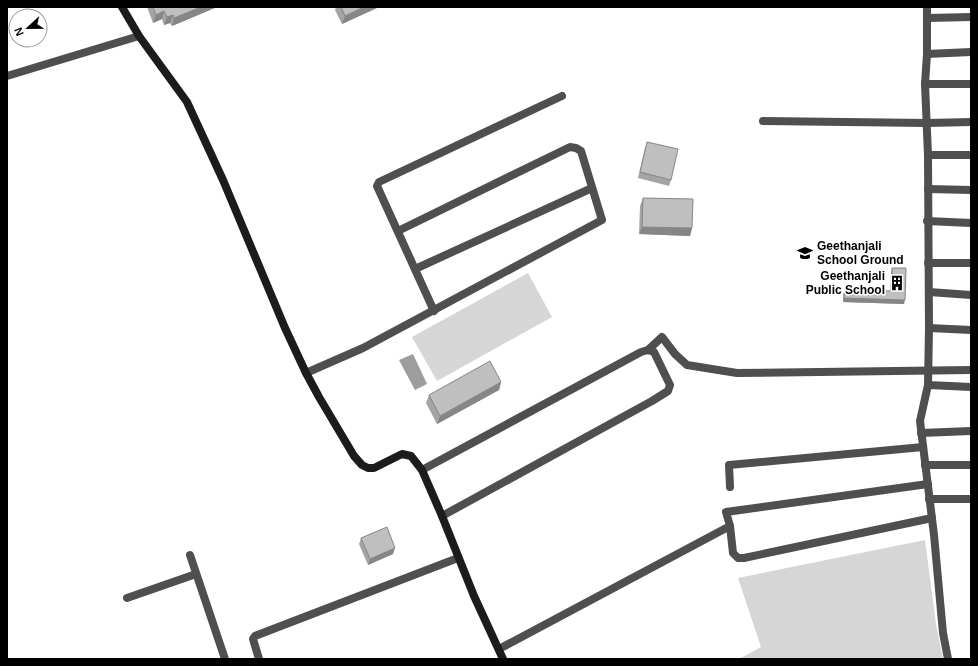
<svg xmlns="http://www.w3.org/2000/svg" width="978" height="666" font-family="Helvetica,sans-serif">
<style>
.green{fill:#d6d6d6}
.water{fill:#9d9d9d}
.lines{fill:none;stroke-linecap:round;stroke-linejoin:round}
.street{stroke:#4f4f4f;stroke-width:8}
.secondary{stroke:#1c1c1c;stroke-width:8}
.wall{fill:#a4a4a4}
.shaded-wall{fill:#868686}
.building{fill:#bfbfbf;stroke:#868686}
.labels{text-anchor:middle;stroke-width:3;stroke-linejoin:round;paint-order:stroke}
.poi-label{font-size:12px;font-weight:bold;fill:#000;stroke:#fff;text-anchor:start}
</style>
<rect width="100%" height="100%" fill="#fff"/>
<g class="green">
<path d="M 528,273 L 552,317 L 437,381 L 412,337 Z"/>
<path d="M 925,540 L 936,624 L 943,659 L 739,659 L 761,647 L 738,578 Z"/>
</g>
<path class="water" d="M 413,354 L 427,384 L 415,390 L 399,360 Z"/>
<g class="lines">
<g class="street">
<path d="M 927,7 L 927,54 L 925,84 L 928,155 L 929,328 L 928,385 L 971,387"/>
<path d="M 927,18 L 971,17"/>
<path d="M 927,54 L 971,52"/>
<path d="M 7,76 L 139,36"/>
<path d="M 925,84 L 971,84"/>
<path d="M 763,121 L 927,123 L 971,122"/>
<path d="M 928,155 L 971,155"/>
<path d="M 928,189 L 971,190"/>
<path d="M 927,221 L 971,223"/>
<path d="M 928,263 L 971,263"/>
<path d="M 415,269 L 592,188"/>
<path d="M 929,292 L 971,295"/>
<path d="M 434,311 L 377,186 L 379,182 L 562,96"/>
<path d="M 929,328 L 971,330"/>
<path d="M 648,350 L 662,337 L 675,354 L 687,365 L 737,373 L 971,370"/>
<path d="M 306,373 L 363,348 L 602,220 L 581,151 L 576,148 L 570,147 L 398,231"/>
<path d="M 928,385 L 920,421 L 934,535 L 943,633 L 948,659"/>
<path d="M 921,433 L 971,431"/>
<path d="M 925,465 L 971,465"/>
<path d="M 422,470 L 641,352 L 648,350 L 654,352 L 670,385 L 668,391 L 652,401 L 442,516"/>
<path d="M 730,487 L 729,465 L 923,447"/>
<path d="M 929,499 L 971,499"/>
<path d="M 730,526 L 733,553 L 738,558 L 744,558 L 932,518"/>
<path d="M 190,555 L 225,659"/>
<path d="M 127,598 L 196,574"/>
<path d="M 499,649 L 730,526 L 726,512 L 928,484"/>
<path d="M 259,659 L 253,639 L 255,636 L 458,558"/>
</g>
<path class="secondary" d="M 122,7 L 139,36 L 187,102 L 223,180 L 285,328 L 306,373 L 319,397 L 354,456 L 362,465 L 368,468 L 374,468 L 402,454 L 411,456 L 422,470 L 442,516 L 474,596 L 503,659"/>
</g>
<g class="wall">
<path d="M 147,7 L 217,7 L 172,26 L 170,23 L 164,25 L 162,19 L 153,23 Z"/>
<path d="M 336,7 L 379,7 L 342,24 L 335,10 Z"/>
<path d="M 647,142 L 671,180 L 669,186 L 638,178 L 645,148 Z"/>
<path d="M 643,198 L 692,228 L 690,236 L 639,234 L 640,206 Z"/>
<path d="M 892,268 L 904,304 L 843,302 L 843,294 L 845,290 L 890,291 L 891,272 Z"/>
<path d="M 501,382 L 499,390 L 437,424 L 426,403 L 429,395 Z"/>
<path d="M 361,538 L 393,554 L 368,565 L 359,544 Z"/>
</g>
<g class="shaded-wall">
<path d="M 201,7 L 217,7 L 172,26 L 174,18 Z"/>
<path d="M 364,7 L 379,7 L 342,24 L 345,16 Z"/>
<path d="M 164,11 L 162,19 L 153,23 L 156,15 Z"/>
<path d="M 173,15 L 170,23 L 164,25 L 167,17 Z"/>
<path d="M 642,227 L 692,228 L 690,236 L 639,234 Z"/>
<path d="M 844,298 L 905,300 L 904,304 L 843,302 Z"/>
<path d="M 501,382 L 499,390 L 437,424 L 440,416 Z"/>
<path d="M 395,548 L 393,554 L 368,565 L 370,559 Z"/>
</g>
<g class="building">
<path d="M 153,7 L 201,7 L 174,18 L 173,15 L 167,17 L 164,11 L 156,15 Z"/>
<path d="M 341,7 L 364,7 L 345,16 Z"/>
<path d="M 647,142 L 678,149 L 671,180 L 640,172 Z"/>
<path d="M 643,198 L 693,199 L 692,228 L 642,227 Z"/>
<path d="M 892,268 L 906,268 L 905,300 L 844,298 L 845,290 L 892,291 Z"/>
<path d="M 490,361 L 501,382 L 440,416 L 429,395 Z"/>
<path d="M 387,527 L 395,548 L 370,559 L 361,538 Z"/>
</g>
<defs>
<symbol id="school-bare" viewBox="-9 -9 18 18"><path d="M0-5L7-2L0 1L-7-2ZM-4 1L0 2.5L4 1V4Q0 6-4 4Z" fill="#000" stroke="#fff" stroke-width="2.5" paint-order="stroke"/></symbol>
<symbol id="building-bare" viewBox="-9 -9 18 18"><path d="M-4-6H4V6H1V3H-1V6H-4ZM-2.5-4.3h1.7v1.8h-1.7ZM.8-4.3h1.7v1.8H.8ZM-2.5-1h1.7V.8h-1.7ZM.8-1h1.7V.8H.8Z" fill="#000" stroke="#fff" stroke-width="2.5" paint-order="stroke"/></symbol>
</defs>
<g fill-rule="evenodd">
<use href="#school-bare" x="794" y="242" width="22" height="22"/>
<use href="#building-bare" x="886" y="272" width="22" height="22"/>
</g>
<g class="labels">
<g class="poi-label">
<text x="817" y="250">Geethanjali<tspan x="817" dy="14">School Ground</tspan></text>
<text x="885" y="280" text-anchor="end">Geethanjali<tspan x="885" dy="14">Public School</tspan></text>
</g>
</g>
<rect width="978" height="666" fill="none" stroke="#000000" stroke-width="16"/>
<g transform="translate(28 28) rotate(248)"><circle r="19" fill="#ffffff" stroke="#999999"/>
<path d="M0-3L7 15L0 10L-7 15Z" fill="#000000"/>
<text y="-6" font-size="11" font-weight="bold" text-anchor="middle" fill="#000000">N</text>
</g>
</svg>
